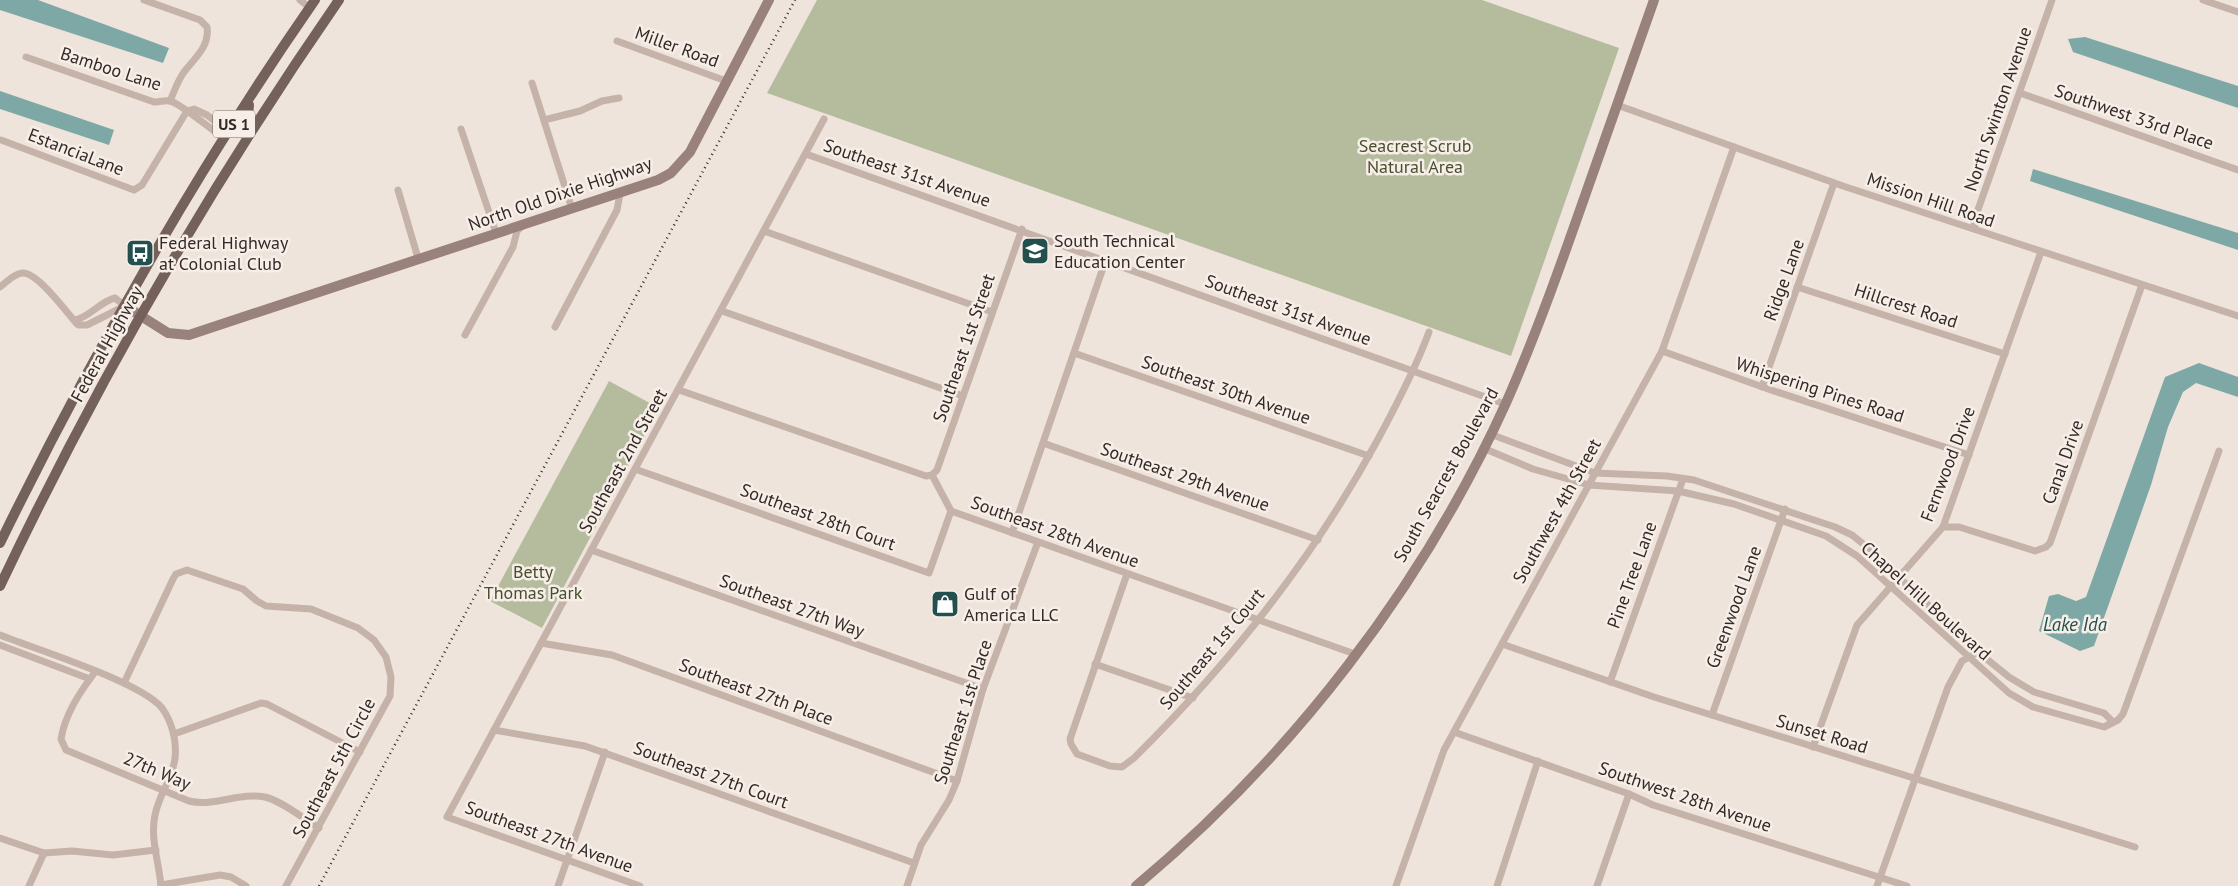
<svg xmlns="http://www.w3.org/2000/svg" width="2238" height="886" font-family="'PT Sans',sans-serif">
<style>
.green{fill:#b5bc9e}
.water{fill:#7ea8a5}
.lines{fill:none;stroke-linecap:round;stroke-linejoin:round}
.street{stroke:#c5b3a9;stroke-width:7}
.secondary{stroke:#99827b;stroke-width:10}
.primary{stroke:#74615b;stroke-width:10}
.rail{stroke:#332a28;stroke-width:2.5;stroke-dasharray:1 4;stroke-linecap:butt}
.labels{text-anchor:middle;stroke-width:5;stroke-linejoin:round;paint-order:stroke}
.shield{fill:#f7eee8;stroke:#6e6562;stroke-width:1}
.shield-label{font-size:16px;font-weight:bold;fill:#332a28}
.street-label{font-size:18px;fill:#332a28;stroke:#f7eee8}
.park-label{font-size:18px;fill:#474f2f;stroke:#f7eee8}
.poi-label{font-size:18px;fill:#332a28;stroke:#f7eee8;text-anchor:start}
.water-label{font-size:19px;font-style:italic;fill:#23504e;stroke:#f7eee8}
</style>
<rect width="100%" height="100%" fill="#efe4dc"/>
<g class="green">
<path d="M 817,0 L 1482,0 L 1619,48 L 1511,356 L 767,93 Z"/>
<path d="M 609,381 L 659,408 L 542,628 L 490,601 Z"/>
</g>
<g class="water">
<path d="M 0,0 L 38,0 L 169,48 L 163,63 L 0,10 Z"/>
<path d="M 2085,37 L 2238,86 L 2238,108 L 2073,52 L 2068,39 Z"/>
<path d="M 0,91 L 114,130 L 109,145 L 0,109 Z"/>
<path d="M 2033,169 L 2238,233 L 2238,250 L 2030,181 Z"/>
<path d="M 2199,363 L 2238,377 L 2238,397 L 2196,383 L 2183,392 L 2168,427 L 2151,485 L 2094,646 L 2080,651 L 2039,631 L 2049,596 L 2058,594 L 2076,601 L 2086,597 L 2165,377 Z"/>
</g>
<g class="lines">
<g class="street">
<path d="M 144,0 L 200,20 L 207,27 C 210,46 195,58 184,72 C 178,80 174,92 170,101"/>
<path d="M 300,0 L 310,8"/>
<path d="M 2203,0 L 2238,12"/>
<path d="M 617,41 L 726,81"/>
<path d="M 26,57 L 154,102 C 158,102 165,100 170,101 C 180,103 213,131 225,139"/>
<path d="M 532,83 L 572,209"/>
<path d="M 2020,93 L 2238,170"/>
<path d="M 1617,105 L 1843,186 L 2238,316"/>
<path d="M 187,111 L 194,109 L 207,115 L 229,132"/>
<path d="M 544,120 L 580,111 L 602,101 L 619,98"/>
<path d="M 461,129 L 496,233"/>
<path d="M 1,140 L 134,190 L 142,185 L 187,111"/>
<path d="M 806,154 L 1505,404"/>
<path d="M 398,190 L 418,258"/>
<path d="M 1975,229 L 1974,221 L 2052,0"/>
<path d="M 764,231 L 992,312"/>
<path d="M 0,287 C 7,282 13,274 22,273 C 37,271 67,313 78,325 L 87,325 L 125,306 L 115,298 C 99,302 89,318 74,320"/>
<path d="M 1797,287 L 2005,354"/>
<path d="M 722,311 L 963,396"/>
<path d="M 555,327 L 617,210 L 620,194"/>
<path d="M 465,335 L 513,247 L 517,231 L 522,226"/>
<path d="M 1662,351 L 1771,390 L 1969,455"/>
<path d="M 1074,353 L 1369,456"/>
<path d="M 1762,387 L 1834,183"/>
<path d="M 679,390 L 926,476 L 932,475"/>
<path d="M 1490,434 L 1595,473 L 1667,476 L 1694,480 L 1835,527 L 1852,535 L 1867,547 L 1978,652 L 2009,677 L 2034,692 L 2104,713 L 2113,722"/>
<path d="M 1043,443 L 1318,540"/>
<path d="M 1483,448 L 1533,469 L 1589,485 L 1678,491 L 1734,504 L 1826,536 L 1857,556 L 2009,693 L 2033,707 L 2104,727 L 2118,720 L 2123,714 L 2219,451"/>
<path d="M 635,469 L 929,573 L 951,511"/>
<path d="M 932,475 L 951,511 L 1355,654"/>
<path d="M 932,475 L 937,470 L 1022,229"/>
<path d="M 1943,527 L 1959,527 L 2035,551 L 2046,547 L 2050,543 L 2142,285"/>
<path d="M 1012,533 L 1105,262"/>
<path d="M 591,550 L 983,689"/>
<path d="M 1127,574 L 1070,739 L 1071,744 L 1077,754 L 1110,766 L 1122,767 L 1134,758 C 1229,664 1313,559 1377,441 C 1396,406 1415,370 1429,332"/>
<path d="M 0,635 C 35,649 141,682 162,708 C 172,722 177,741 175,758 C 173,778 159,794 155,815 C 150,839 159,862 161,886"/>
<path d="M 541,643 L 612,655 L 957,781"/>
<path d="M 1502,644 L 1654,697 L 2135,847"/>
<path d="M 0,645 L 90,679"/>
<path d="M 1095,664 L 1193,698"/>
<path d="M 95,672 C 80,692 65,714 61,739 L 66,750 L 189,801 C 214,807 240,792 265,797 C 282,801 304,819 319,828"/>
<path d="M 1610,682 L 1683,479"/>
<path d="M 124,683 L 173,579 L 176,574 L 187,570 L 243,589 L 257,601 L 266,606 L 311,609 L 358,628 L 374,640 L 386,657 L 391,677 L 390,696 L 286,886"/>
<path d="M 1712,715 L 1785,509"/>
<path d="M 494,730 L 585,746 L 914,863"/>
<path d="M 1454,732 L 1629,794 L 1653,805 L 1907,886"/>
<path d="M 174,734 L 261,703 L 267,704 L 360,752"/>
<path d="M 1813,747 L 1857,625 L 1943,527 L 2041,252"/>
<path d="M 0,838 L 44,853 L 72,851 L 113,855 L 156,850"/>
<path d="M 161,885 L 220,875 L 231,877 L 246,886"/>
<path d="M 29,886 L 44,853"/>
<path d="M 558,886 L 605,752"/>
<path d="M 640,886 L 447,817 L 824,119"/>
<path d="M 907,886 L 921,845 L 949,800 L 957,781 L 983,689 L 1038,542"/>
<path d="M 1396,886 L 1444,750 L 1662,351 L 1734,147"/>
<path d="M 1497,886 L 1538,761"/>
<path d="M 1597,886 L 1629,794"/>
<path d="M 1877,886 L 1948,687 L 1962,661 L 1978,652"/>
</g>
<g class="secondary">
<path d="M 125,306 L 168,333 L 189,335 L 658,180 L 671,173 L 690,152 L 769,0"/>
<path d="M 1136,886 C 1292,756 1422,588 1506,403 C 1539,328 1566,250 1593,173 C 1613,115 1634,58 1654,0"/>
</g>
<g class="primary">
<path d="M 249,105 L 247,125 L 250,133"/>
<path d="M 0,543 C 92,355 196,171 315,0"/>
<path d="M 0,586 C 97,382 210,186 339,0"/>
</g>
<path class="rail" d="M 319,886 L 795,0"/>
</g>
<defs>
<symbol id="school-square" viewBox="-11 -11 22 22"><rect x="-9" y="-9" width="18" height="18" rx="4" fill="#23504e" stroke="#f7eee8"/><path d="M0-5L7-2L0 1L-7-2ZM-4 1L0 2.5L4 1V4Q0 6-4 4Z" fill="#fff"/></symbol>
<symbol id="bus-square" viewBox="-11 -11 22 22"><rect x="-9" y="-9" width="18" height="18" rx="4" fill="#23504e" stroke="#f7eee8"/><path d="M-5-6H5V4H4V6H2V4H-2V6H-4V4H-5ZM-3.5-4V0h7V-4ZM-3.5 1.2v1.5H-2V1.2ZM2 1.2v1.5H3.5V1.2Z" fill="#fff"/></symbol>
<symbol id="shop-square" viewBox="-11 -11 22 22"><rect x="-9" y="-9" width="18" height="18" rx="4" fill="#23504e" stroke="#f7eee8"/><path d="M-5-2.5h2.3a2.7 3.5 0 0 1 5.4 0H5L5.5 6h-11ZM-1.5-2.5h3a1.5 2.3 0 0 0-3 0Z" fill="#fff"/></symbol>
</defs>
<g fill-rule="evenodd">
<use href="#school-square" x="1019" y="235" width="32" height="32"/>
<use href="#bus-square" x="124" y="237" width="32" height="32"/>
<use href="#shop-square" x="929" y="588" width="32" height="32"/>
</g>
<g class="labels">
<rect class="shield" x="213" y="110.5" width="42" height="27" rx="4"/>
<g class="shield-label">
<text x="234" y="130">US 1</text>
</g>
<g class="street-label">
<text transform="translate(677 47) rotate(20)" y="6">Miller Road</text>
<text transform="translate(111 69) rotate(18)" y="6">Bamboo Lane</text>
<text transform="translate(1998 109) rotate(-71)" y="6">North Swinton Avenue</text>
<text transform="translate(2134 117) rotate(19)" y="6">Southwest 33rd Place</text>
<text transform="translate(76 152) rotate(21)" y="6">EstanciaLane</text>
<text transform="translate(907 173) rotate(19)" y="6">Southeast 31st Avenue</text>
<text transform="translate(560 194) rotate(-19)" y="6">North Old Dixie Highway</text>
<text transform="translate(1931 200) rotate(19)" y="6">Mission Hill Road</text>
<text transform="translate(1784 280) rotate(-70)" y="6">Ridge Lane</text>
<text transform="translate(1906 306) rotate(18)" y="6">Hillcrest Road</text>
<text transform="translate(1288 310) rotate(20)" y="6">Southeast 31st Avenue</text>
<text transform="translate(107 344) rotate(-61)" y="6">Federal Highway</text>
<text transform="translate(964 348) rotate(-71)" y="6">Southeast 1st Street</text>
<text transform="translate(1226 390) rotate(19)" y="6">Southeast 30th Avenue</text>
<text transform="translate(1820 390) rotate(18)" y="6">Whispering Pines Road</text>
<text transform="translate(623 461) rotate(-61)" y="6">Southeast 2nd Street</text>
<text transform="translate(2063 462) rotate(-70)" y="6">Canal Drive</text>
<text transform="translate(1948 464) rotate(-69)" y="6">Fernwood Drive</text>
<text transform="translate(1446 475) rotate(-61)" y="6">South Seacrest Boulevard</text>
<text transform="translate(1185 477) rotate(19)" y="6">Southeast 29th Avenue</text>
<text transform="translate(1557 511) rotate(-61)" y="6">Southwest 4th Street</text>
<text transform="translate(818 517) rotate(20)" y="6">Southeast 28th Court</text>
<text transform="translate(1055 532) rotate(20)" y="6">Southeast 28th Avenue</text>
<text transform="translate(1632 575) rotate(-70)" y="6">Pine Tree Lane</text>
<text transform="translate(1926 601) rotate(42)" y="6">Chapel Hill Boulevard</text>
<text transform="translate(792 606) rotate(20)" y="6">Southeast 27th Way</text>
<text transform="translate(1734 607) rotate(-70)" y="6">Greenwood Lane</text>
<text transform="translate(1212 649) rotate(-50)" y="6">Southeast 1st Court</text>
<text transform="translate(756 692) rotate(20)" y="6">Southeast 27th Place</text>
<text transform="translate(963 712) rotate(-72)" y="6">Southeast 1st Place</text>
<text transform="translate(1822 734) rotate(17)" y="6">Sunset Road</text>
<text transform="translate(334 768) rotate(-62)" y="6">Southeast 5th Circle</text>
<text transform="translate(157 771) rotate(23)" y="6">27th Way</text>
<text transform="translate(711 775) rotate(20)" y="6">Southeast 27th Court</text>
<text transform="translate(1685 797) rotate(19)" y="6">Southwest 28th Avenue</text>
<text transform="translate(549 837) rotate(20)" y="6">Southeast 27th Avenue</text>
</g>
<g class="park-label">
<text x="1415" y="152">Seacrest Scrub<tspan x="1415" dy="21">Natural Area</tspan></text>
<text x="533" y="578">Betty<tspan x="533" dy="21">Thomas Park</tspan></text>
</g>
<g class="poi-label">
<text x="1054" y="247">South Technical<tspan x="1054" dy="21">Education Center</tspan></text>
<text x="159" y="249">Federal Highway<tspan x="159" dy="21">at Colonial Club</tspan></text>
<text x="964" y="600">Gulf of<tspan x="964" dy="21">America LLC</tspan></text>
</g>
<g class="water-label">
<text x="2075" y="631">Lake Ida</text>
</g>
</g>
</svg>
